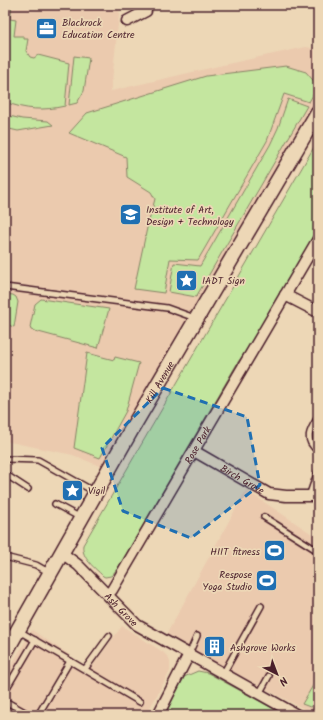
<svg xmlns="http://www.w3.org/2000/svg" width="323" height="720" font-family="Kalam,sans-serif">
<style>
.built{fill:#ebcaae}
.green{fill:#c4e69f;stroke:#878265}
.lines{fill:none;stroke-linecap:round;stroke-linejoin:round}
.service-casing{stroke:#4a1f2b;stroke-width:8}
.minor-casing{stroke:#4a1f2b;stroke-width:13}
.secondary-casing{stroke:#4a1f2b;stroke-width:17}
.service{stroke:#edd7b6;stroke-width:5}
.minor{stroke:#edd7b6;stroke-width:10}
.secondary{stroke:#edd7b6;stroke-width:14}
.marked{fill:#1f6fb2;fill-opacity:0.2;stroke:#1f6fb2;stroke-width:3;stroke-dasharray:8 5;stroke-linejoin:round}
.labels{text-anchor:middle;stroke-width:3.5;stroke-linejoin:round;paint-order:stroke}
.poi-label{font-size:10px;fill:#4a1f2b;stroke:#edd7b6;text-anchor:start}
.street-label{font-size:10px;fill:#4a1f2b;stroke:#edd7b6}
</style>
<rect width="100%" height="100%" fill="#edd7b6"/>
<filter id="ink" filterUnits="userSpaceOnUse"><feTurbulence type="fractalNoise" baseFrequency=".025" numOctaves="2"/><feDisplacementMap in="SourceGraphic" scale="8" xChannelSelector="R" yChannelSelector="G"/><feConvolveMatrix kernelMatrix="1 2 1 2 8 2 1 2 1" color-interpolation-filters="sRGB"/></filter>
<g filter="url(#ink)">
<g class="built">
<path d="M 5,5 L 120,5 L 111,91 L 223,65 L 306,47 L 318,49 L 318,112 L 109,470 L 73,455 L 5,441 Z"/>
<path d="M 246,490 L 318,538 L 318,711 L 316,715 L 165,637 Z"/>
<path d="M 122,626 L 163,652 L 168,657 L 170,662 L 170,671 L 146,715 L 5,715 L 5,676 L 32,630 L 68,654 L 68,655 L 84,666 L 92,667 Z"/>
</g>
<g class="green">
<path d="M 5,5 L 12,5 L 10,19 L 16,20 L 14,36 L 24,36 L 24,39 L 28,39 L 26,51 L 30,57 L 34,58 L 38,55 L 69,63 L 65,106 C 43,111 26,110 5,102 Z"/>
<path d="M 74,56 L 89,58 L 84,91 L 77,103 L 69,105 Z"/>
<path d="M 286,66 L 306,72 L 318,86 L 309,102 L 284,94 L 267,141 L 198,260 L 170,259 L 164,293 L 134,289 L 147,228 L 155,199 L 151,192 L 127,177 L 126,157 L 69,133 L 87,113 L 206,76 Z"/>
<path d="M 288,99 L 307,106 L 196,297 L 169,292 L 174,263 L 200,266 L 270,145 L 278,128 Z"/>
<path d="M 5,115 L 22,119 L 48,121 L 53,125 L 18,131 L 5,128 Z"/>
<path d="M 318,140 L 318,228 L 260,331 L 238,362 L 118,568 L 111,576 L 105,577 L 103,576 C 95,568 81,558 83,545 Z"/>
<path d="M 5,294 L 13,295 L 16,297 L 18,302 L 14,327 L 5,324 Z"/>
<path d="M 41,299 L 109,309 L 98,348 L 31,330 L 30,327 L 35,304 Z"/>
<path d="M 87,353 L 114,360 L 115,357 L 139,363 L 126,411 L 100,458 L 74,448 Z"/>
<path d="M 198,671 L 208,673 L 285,715 L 178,715 L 168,709 L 184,677 Z"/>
<path d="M 318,677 L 318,705 L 310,707 L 302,704 Z"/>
</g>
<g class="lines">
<defs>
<g id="service">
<path d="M 5,287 L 167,308 L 195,318"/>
<path d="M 318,417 C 310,430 303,440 318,451"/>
<path d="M 5,459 L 38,460 L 95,492"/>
<path d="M 5,474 L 28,489"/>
<path d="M 309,496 L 318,471"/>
<path d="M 55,504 L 81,518"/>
<path d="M 264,517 L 318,551"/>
<path d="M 5,557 L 36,565 L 50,573"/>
<path d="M 19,631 L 140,702"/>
<path d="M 189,654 L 197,636"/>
<path d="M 85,669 L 109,636"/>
<path d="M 223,674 L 261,606"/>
<path d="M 5,691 L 35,640"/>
<path d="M 259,694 L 269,676"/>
<path d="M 5,701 L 30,715"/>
<path d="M 38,715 L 70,661"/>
</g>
<g id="minor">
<path d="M 127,21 L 146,11 L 146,5"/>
<path d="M 285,295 L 318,312"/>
<path id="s1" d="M 194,451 L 269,494 L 286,496 L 318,496"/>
<path id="s2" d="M 62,553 L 78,565 L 137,625 L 297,715"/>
<path id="s3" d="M 108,594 L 112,590 L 318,239"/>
<path d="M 158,715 L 189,654"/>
</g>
<g id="secondary">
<path id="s4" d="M 5,653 L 134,425 L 318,112"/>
</g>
</defs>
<use href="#service" class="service-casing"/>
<use href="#minor" class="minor-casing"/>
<use href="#secondary" class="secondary-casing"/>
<use href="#service" class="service"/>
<use href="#minor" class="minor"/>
<use href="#secondary" class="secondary"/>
</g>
</g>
<path class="marked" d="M 163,388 L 247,417 L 260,485 L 191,538 L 123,511 L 102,448 Z"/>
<defs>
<symbol id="office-square" viewBox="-11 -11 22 22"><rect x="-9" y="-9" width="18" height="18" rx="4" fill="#1f6fb2" stroke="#edd7b6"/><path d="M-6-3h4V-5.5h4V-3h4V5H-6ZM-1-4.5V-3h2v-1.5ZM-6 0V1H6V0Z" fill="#fff"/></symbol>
<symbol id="university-square" viewBox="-11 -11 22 22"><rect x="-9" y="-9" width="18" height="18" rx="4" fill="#1f6fb2" stroke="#edd7b6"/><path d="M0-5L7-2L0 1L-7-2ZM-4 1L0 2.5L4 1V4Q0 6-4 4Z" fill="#fff"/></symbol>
<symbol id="sight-square" viewBox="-11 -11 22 22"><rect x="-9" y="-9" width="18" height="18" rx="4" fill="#1f6fb2" stroke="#edd7b6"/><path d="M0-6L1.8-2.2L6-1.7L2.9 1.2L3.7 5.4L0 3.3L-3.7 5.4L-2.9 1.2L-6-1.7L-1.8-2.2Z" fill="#fff"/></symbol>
<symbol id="stadium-square" viewBox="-11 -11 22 22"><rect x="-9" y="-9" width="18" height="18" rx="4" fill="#1f6fb2" stroke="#edd7b6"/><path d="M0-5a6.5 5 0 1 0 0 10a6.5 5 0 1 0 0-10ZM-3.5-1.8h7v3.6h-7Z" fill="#fff"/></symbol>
<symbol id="building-square" viewBox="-11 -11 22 22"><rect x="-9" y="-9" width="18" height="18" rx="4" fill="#1f6fb2" stroke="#edd7b6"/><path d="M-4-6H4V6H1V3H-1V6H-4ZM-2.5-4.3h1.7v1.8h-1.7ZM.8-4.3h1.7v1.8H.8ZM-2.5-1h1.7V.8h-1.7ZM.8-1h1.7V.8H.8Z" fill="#fff"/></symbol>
</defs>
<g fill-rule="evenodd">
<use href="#office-square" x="34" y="16" width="25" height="25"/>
<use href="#university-square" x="118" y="202" width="25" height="25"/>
<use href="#sight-square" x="174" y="268" width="25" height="25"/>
<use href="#sight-square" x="60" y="478" width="25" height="25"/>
<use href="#stadium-square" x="262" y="538" width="25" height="25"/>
<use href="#stadium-square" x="254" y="568" width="25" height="25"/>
<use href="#building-square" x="202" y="634" width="25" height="25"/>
</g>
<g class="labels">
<g class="poi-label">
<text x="62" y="26">Blackrock<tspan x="62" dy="12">Education Centre</tspan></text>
<text x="146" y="213">Institute of Art,<tspan x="146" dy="12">Design + Technology</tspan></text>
<text x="202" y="284">IADT Sign</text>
<text x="88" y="494">Vigil</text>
<text x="260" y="555" text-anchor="end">HIIT fitness</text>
<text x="252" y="578" text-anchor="end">Respose<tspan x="252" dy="12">Yoga Studio</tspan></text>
<text x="230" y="651">Ashgrove Works</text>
</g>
<g class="street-label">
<text dy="4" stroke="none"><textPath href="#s4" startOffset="312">Kill Avenue</textPath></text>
<text dy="4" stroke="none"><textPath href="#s3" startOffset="174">Rose Park</textPath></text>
<text dy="4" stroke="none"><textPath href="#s1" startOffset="56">Birch Grove</textPath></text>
<text dy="4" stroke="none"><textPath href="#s2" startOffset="82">Ash Grove</textPath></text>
</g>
</g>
<rect width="323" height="720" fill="none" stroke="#edd7b6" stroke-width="20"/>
<rect x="10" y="10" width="303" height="700" fill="none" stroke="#4a1f2b" stroke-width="1.5" filter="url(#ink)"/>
<g transform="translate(277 674) rotate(138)" stroke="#edd7b6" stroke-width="3" paint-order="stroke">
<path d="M0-3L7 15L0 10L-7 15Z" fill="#4a1f2b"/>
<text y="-6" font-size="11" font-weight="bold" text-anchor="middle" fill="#4a1f2b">N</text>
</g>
</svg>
